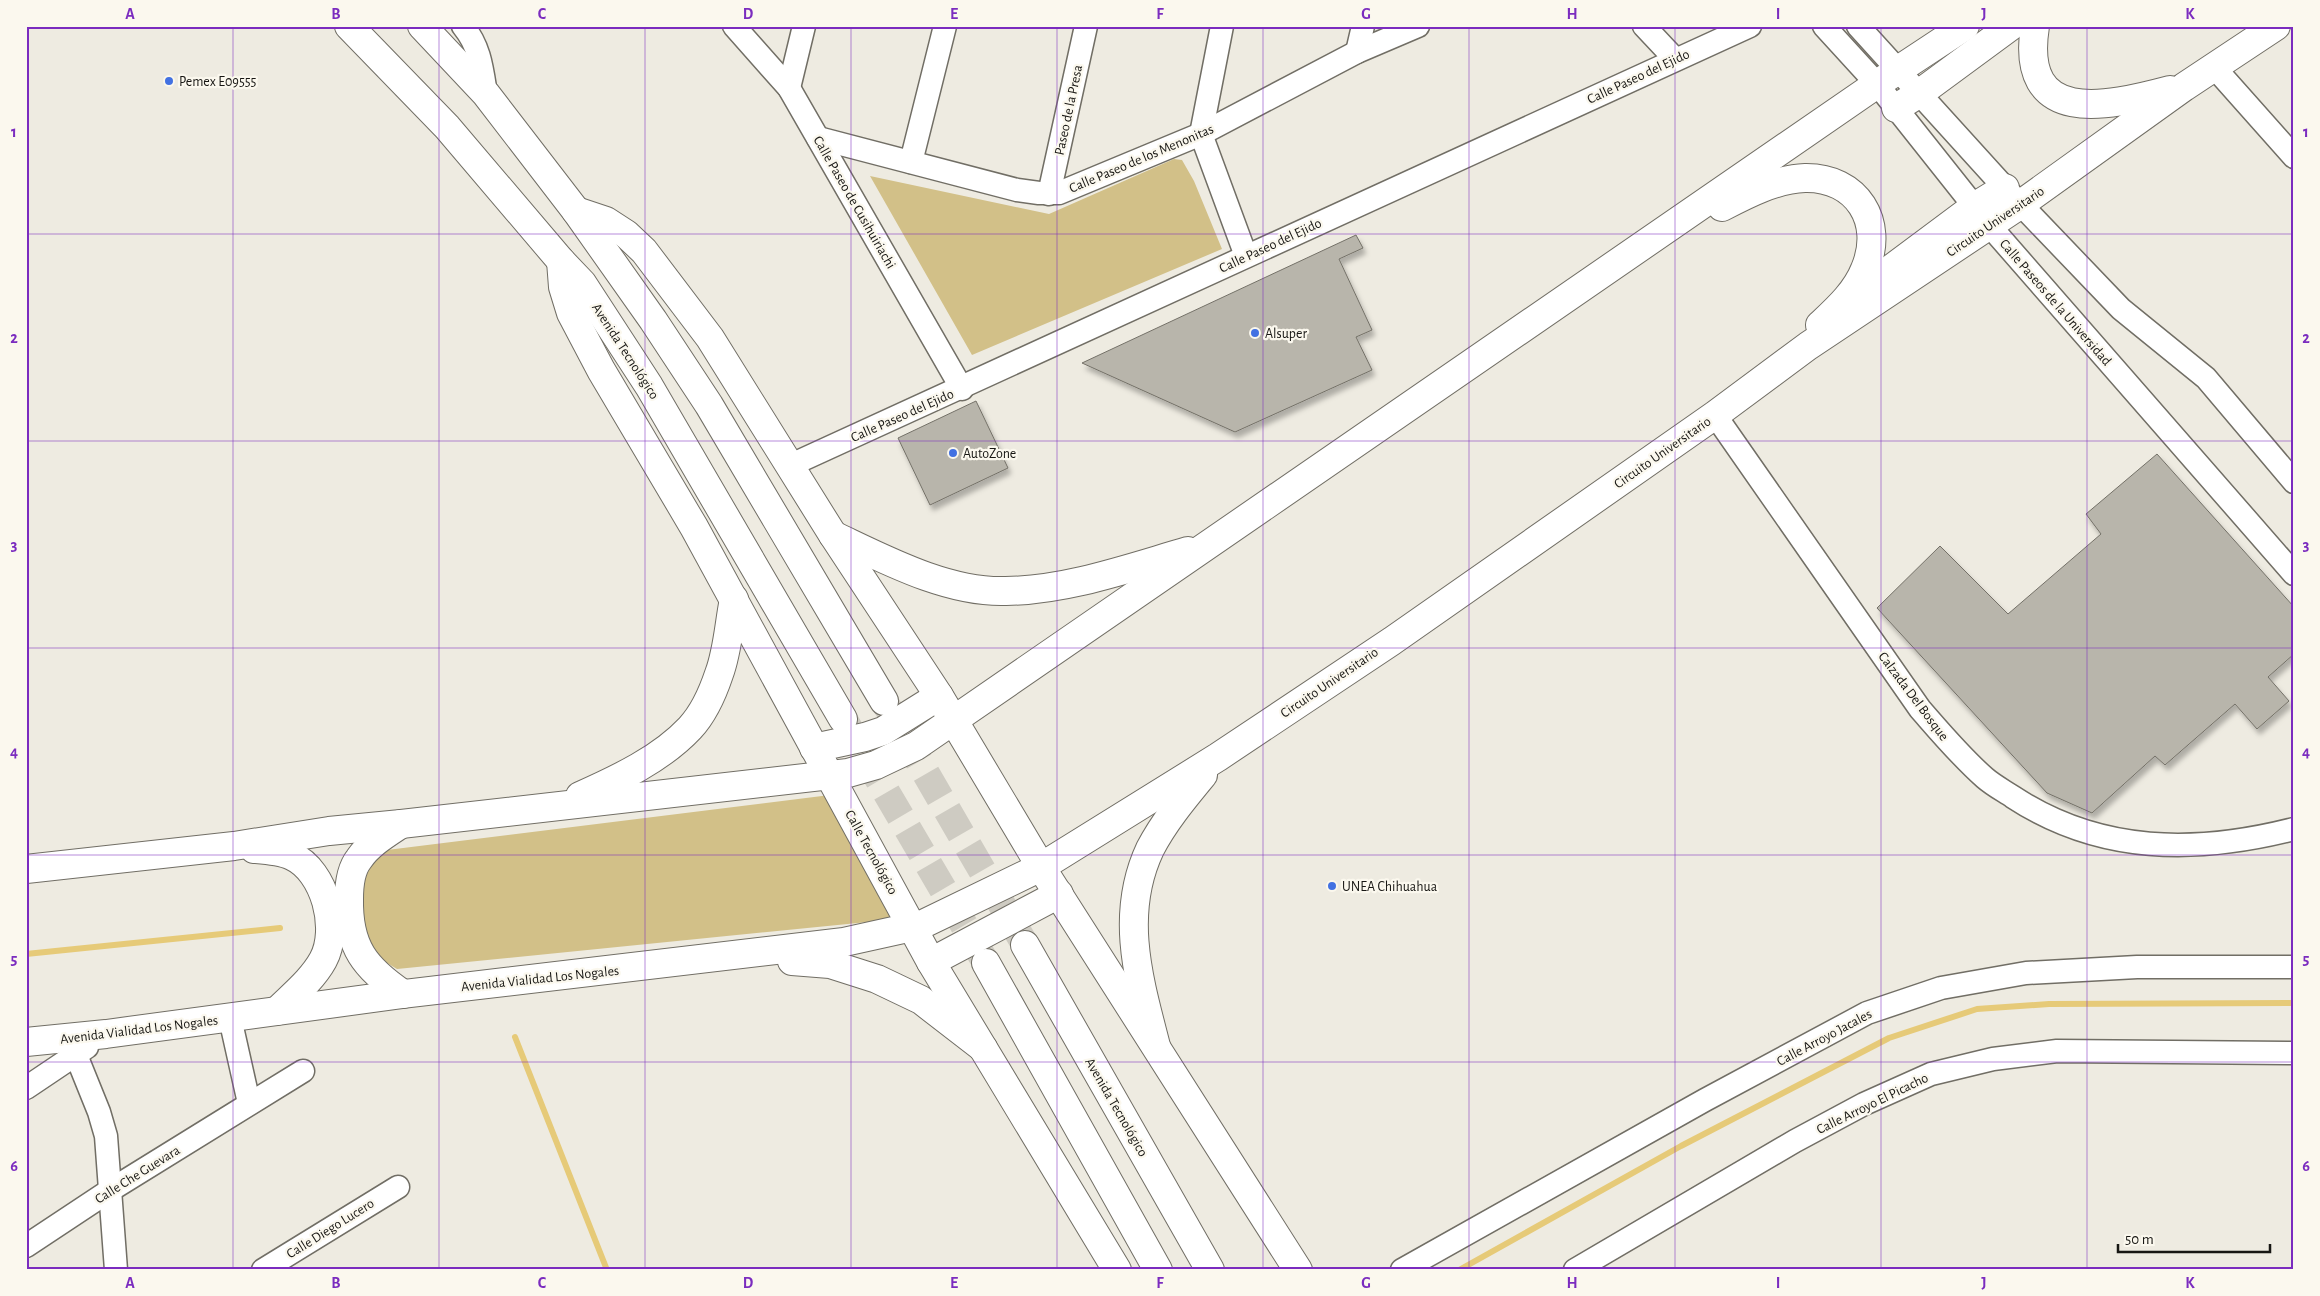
<svg xmlns="http://www.w3.org/2000/svg" width="2320" height="1296" font-family="'Alegreya Sans',sans-serif">
<style>
.green{fill:#d2c088}
.lines{fill:none;stroke-linecap:round;stroke-linejoin:round}
.stream{stroke:#e6ca78;stroke-width:6}
.building{fill:#b8b5ab;stroke:#747168;filter:url(#shadow)}
.major-tunnel{stroke:#cecbc2;stroke-width:28;stroke-dasharray:28 14;stroke-linecap:butt}
.minor-casing{stroke:#716e65;stroke-width:25}
.major-casing{stroke:#716e65;stroke-width:30}
.highway-casing{stroke:#716e65;stroke-width:30}
.minor{stroke:#fff;stroke-width:22}
.major{stroke:#fff;stroke-width:28}
.highway{stroke:#fff;stroke-width:28}
.grid{fill:none;stroke:#7b2cbf;stroke-width:1;stroke-opacity:0.55}
.poi-dot{fill:#4271e2;stroke:#fbf8ee;stroke-width:2}
.labels{text-anchor:middle;stroke-width:4.5;stroke-linejoin:round;paint-order:stroke}
.street-label{font-size:14px;fill:#171613;stroke:#fbf8ee}
.poi-label{font-size:14px;fill:#171613;stroke:#fbf8ee;text-anchor:start}
.neatline{fill:none;stroke:#7b2cbf;stroke-width:2}
.grid-label{font-size:16px;text-anchor:middle;font-weight:bold;fill:#7b2cbf}
</style>
<defs>
<filter id="shadow"><feDropShadow dx="3" dy="5.5" stdDeviation="2.5" flood-color="#0004"/></filter>
</defs>
<rect width="100%" height="100%" fill="#eeebe1"/>
<g class="green">
<path d="M 1174,159 L 1182,160 L 1194,181 L 1222,249 L 972,355 L 870,176 L 1049,214 Z"/>
<path d="M 830,795 L 898,919 L 397,969 L 372,954 L 361,930 L 362,870 L 387,850 Z"/>
</g>
<g class="lines">
<g class="stream">
<path d="M 26,954 L 280,928"/>
<path d="M 515,1037 L 607,1270"/>
<path d="M 1459,1270 L 1681,1146 L 1889,1038 L 1977,1009 L 2049,1004 L 2294,1003"/>
</g>
</g>
<g class="building">
<path d="M 1356,235 L 1363,248 L 1339,259 L 1372,330 L 1356,337 L 1372,370 L 1235,432 L 1082,363 Z"/>
<path d="M 976,401 L 1008,468 L 930,505 L 898,438 Z"/>
<path d="M 2157,454 L 2294,607 L 2294,654 L 2268,677 L 2289,701 L 2257,729 L 2235,704 L 2165,765 L 2155,756 L 2092,813 L 2047,793 L 1877,608 L 1940,546 L 2008,614 L 2101,534 L 2086,514 Z"/>
</g>
<g class="lines">
<g class="major-tunnel">
<path d="M 884,701 L 1023,941"/>
<path d="M 844,720 L 985,961"/>
</g>
<defs>
<g id="minor">
<path d="M 463,26 C 480,47 482,68 486,94"/>
<path d="M 734,26 L 789,88 L 962,389"/>
<path d="M 1222,26 L 1201,134 L 1246,256"/>
<path d="M 1644,26 L 1675,59"/>
<path d="M 1824,26 L 1877,84 L 1989,225 L 2294,574"/>
<path d="M 1858,26 L 2005,188 L 2121,309 L 2206,378 L 2294,482"/>
<path d="M 1357,52 L 1363,26"/>
<path d="M 2214,67 L 2294,157"/>
<path d="M 789,88 L 804,26"/>
<path d="M 818,138 L 1017,190 L 1039,193 L 1059,193 L 1201,134 L 1357,52 L 1418,26"/>
<path d="M 911,162 L 945,26"/>
<path d="M 1049,194 L 1086,26"/>
<path d="M 1715,415 L 1920,709 C 1941,733 1961,757 1985,778 C 1993,785 2004,791 2013,797 C 2100,854 2196,854 2294,829"/>
<path d="M 791,465 L 1750,26"/>
<path d="M 230,1018 L 249,1103"/>
<path d="M 76,1055 L 99,1112 L 106,1136 L 116,1270"/>
<path d="M 26,1088 L 87,1047"/>
<path d="M 26,1246 L 109,1191 L 303,1071"/>
<path d="M 263,1270 L 398,1187"/>
<path d="M 1402,1270 L 1705,1100 L 1867,1013 L 1941,988 L 2026,973 L 2137,967 L 2294,967"/>
<path d="M 1575,1270 L 1795,1141 L 1864,1104 L 1931,1074 L 1993,1059 L 2057,1051 L 2294,1053"/>
</g>
<g id="major">
<path d="M 349,26 L 447,127 L 561,261 L 582,283 L 649,386 L 843,719"/>
<path d="M 422,26 L 486,94 L 576,211 L 653,320 L 709,405 L 884,701"/>
<path d="M 576,211 L 606,221 L 626,234 L 644,251 L 710,338 L 833,535 L 939,696 L 1041,867 L 1298,1270"/>
<path d="M 561,261 L 563,287 L 571,313 L 601,370 L 694,527 L 931,962 L 1117,1270"/>
<path d="M 814,748 L 865,737 L 883,731 L 939,696"/>
<path d="M 1025,945 L 1210,1270"/>
<path d="M 931,962 L 1059,894"/>
<path d="M 986,963 L 1158,1270"/>
</g>
<g id="highway">
<path d="M 2035,26 C 2019,127 2106,107 2170,90"/>
<path d="M 1896,108 L 1920,93 L 2011,26"/>
<path d="M 1722,207 C 1747,194 1776,179 1805,178 C 1857,177 1885,222 1865,269 C 1856,292 1837,309 1820,325"/>
<path d="M 1868,286 L 1974,207 L 2005,188"/>
<path d="M 833,535 C 884,559 947,593 1006,591 C 1068,590 1129,568 1188,551"/>
<path d="M 580,796 C 618,779 661,759 690,728 C 703,714 713,692 719,674 C 728,650 729,623 734,599"/>
<path d="M 401,824 C 386,834 369,844 359,859 C 351,869 349,886 349,899 C 348,947 365,968 403,994"/>
<path d="M 254,849 C 266,850 281,851 292,856 C 325,871 340,929 323,960 C 312,980 293,995 277,1011"/>
<path d="M 26,869 L 234,846 L 329,831 L 401,824 L 848,773 L 876,765 L 916,746 L 1877,84 L 1965,26"/>
<path d="M 792,961 L 830,964 L 877,979 L 921,1000 L 983,1048"/>
<path d="M 26,1042 L 106,1034 L 403,994 L 844,942 L 921,925 L 1041,867 L 1218,757 L 1392,641 L 1715,415 L 1808,346 L 2021,204 L 2184,87 L 2276,26"/>
<path d="M 1156,1046 C 1139,980 1119,915 1150,849 C 1164,822 1184,798 1203,775"/>
</g>
</defs>
<use href="#minor" class="minor-casing"/>
<use href="#major" class="major-casing"/>
<use href="#highway" class="highway-casing"/>
<use href="#minor" class="minor"/>
<use href="#major" class="major"/>
<use href="#highway" class="highway"/>
</g>
<path class="grid" d="M 233,26 L 233,1270M 439,26 L 439,1270M 645,26 L 645,1270M 851,26 L 851,1270M 1057,26 L 1057,1270M 1263,26 L 1263,1270M 1469,26 L 1469,1270M 1675,26 L 1675,1270M 1881,26 L 1881,1270M 2087,26 L 2087,1270M 26,234 L 2294,234M 26,441 L 2294,441M 26,648 L 2294,648M 26,855 L 2294,855M 26,1062 L 2294,1062"/>
<g class="poi-dot">
<circle cx="169" cy="81" r="5"/>
<circle cx="1255" cy="333" r="5"/>
<circle cx="953" cy="453" r="5"/>
<circle cx="1332" cy="886" r="5"/>
</g>
<g class="labels">
<g class="street-label">
<text transform="translate(1638 76) rotate(-25)" y="5">Calle Paseo del Ejido</text>
<text transform="translate(1068 110) rotate(-78)" y="5">Paseo de la Presa</text>
<text transform="translate(1141 158) rotate(-23)" y="5">Calle Paseo de los Menonitas</text>
<text transform="translate(855 202) rotate(60)" y="5">Calle Paseo de Cusihuiriachi</text>
<text transform="translate(1995 221) rotate(-34)" y="5">Circuito Universitario</text>
<text transform="translate(1270 245) rotate(-25)" y="5">Calle Paseo del Ejido</text>
<text transform="translate(2056 302) rotate(49)" y="5">Calle Paseos de la Universidad</text>
<text transform="translate(626 351) rotate(57)" y="5">Avenida Tecnológico</text>
<text transform="translate(902 415) rotate(-24)" y="5">Calle Paseo del Ejido</text>
<text transform="translate(1662 452) rotate(-35)" y="5">Circuito Universitario</text>
<text transform="translate(1329 682) rotate(-34)" y="5">Circuito Universitario</text>
<text transform="translate(1914 696) rotate(53)" y="5">Calzada Del Bosque</text>
<text transform="translate(872 852) rotate(61)" y="5">Calle Tecnológico</text>
<text transform="translate(540 978) rotate(-6)" y="5">Avenida Vialidad Los Nogales</text>
<text transform="translate(139 1029) rotate(-7)" y="5">Avenida Vialidad Los Nogales</text>
<text transform="translate(1824 1037) rotate(-28)" y="5">Calle Arroyo Jacales</text>
<text transform="translate(1872 1103) rotate(-26)" y="5">Calle Arroyo El Picacho</text>
<text transform="translate(1117 1107) rotate(60)" y="5">Avenida Tecnológico</text>
<text transform="translate(137 1174) rotate(-32)" y="5">Calle Che Guevara</text>
<text transform="translate(330 1228) rotate(-32)" y="5">Calle Diego Lucero</text>
</g>
<g class="poi-label">
<text x="179" y="86">Pemex E09555</text>
<text x="1265" y="338">Alsuper</text>
<text x="963" y="458">AutoZone</text>
<text x="1342" y="891">UNEA Chihuahua</text>
</g>
</g>
<rect width="2320" height="1296" fill="none" stroke="#fbf8ee" stroke-width="55"/>
<path d="M2118 1244v8h152v-8" fill="none" stroke="#171613" stroke-width="2.5"/>
<text x="2125" y="1244" font-size="15" fill="#171613" stroke="#fbf8ee" stroke-width="4" paint-order="stroke">50 m</text>
<rect x="28" y="28" width="2264" height="1240" class="neatline"/>
<g class="grid-label">
<text x="130" y="19">A</text>
<text x="336" y="19">B</text>
<text x="542" y="19">C</text>
<text x="748" y="19">D</text>
<text x="954" y="19">E</text>
<text x="1160" y="19">F</text>
<text x="1366" y="19">G</text>
<text x="1572" y="19">H</text>
<text x="1778" y="19">I</text>
<text x="1984" y="19">J</text>
<text x="2190" y="19">K</text>
<text x="14" y="137">1</text>
<text x="2306" y="137">1</text>
<text x="14" y="343">2</text>
<text x="2306" y="343">2</text>
<text x="14" y="550">3</text>
<text x="2306" y="550">3</text>
<text x="14" y="757">4</text>
<text x="2306" y="757">4</text>
<text x="14" y="964">5</text>
<text x="2306" y="964">5</text>
<text x="14" y="1171">6</text>
<text x="2306" y="1171">6</text>
<text x="130" y="1288">A</text>
<text x="336" y="1288">B</text>
<text x="542" y="1288">C</text>
<text x="748" y="1288">D</text>
<text x="954" y="1288">E</text>
<text x="1160" y="1288">F</text>
<text x="1366" y="1288">G</text>
<text x="1572" y="1288">H</text>
<text x="1778" y="1288">I</text>
<text x="1984" y="1288">J</text>
<text x="2190" y="1288">K</text>
</g>
</svg>
